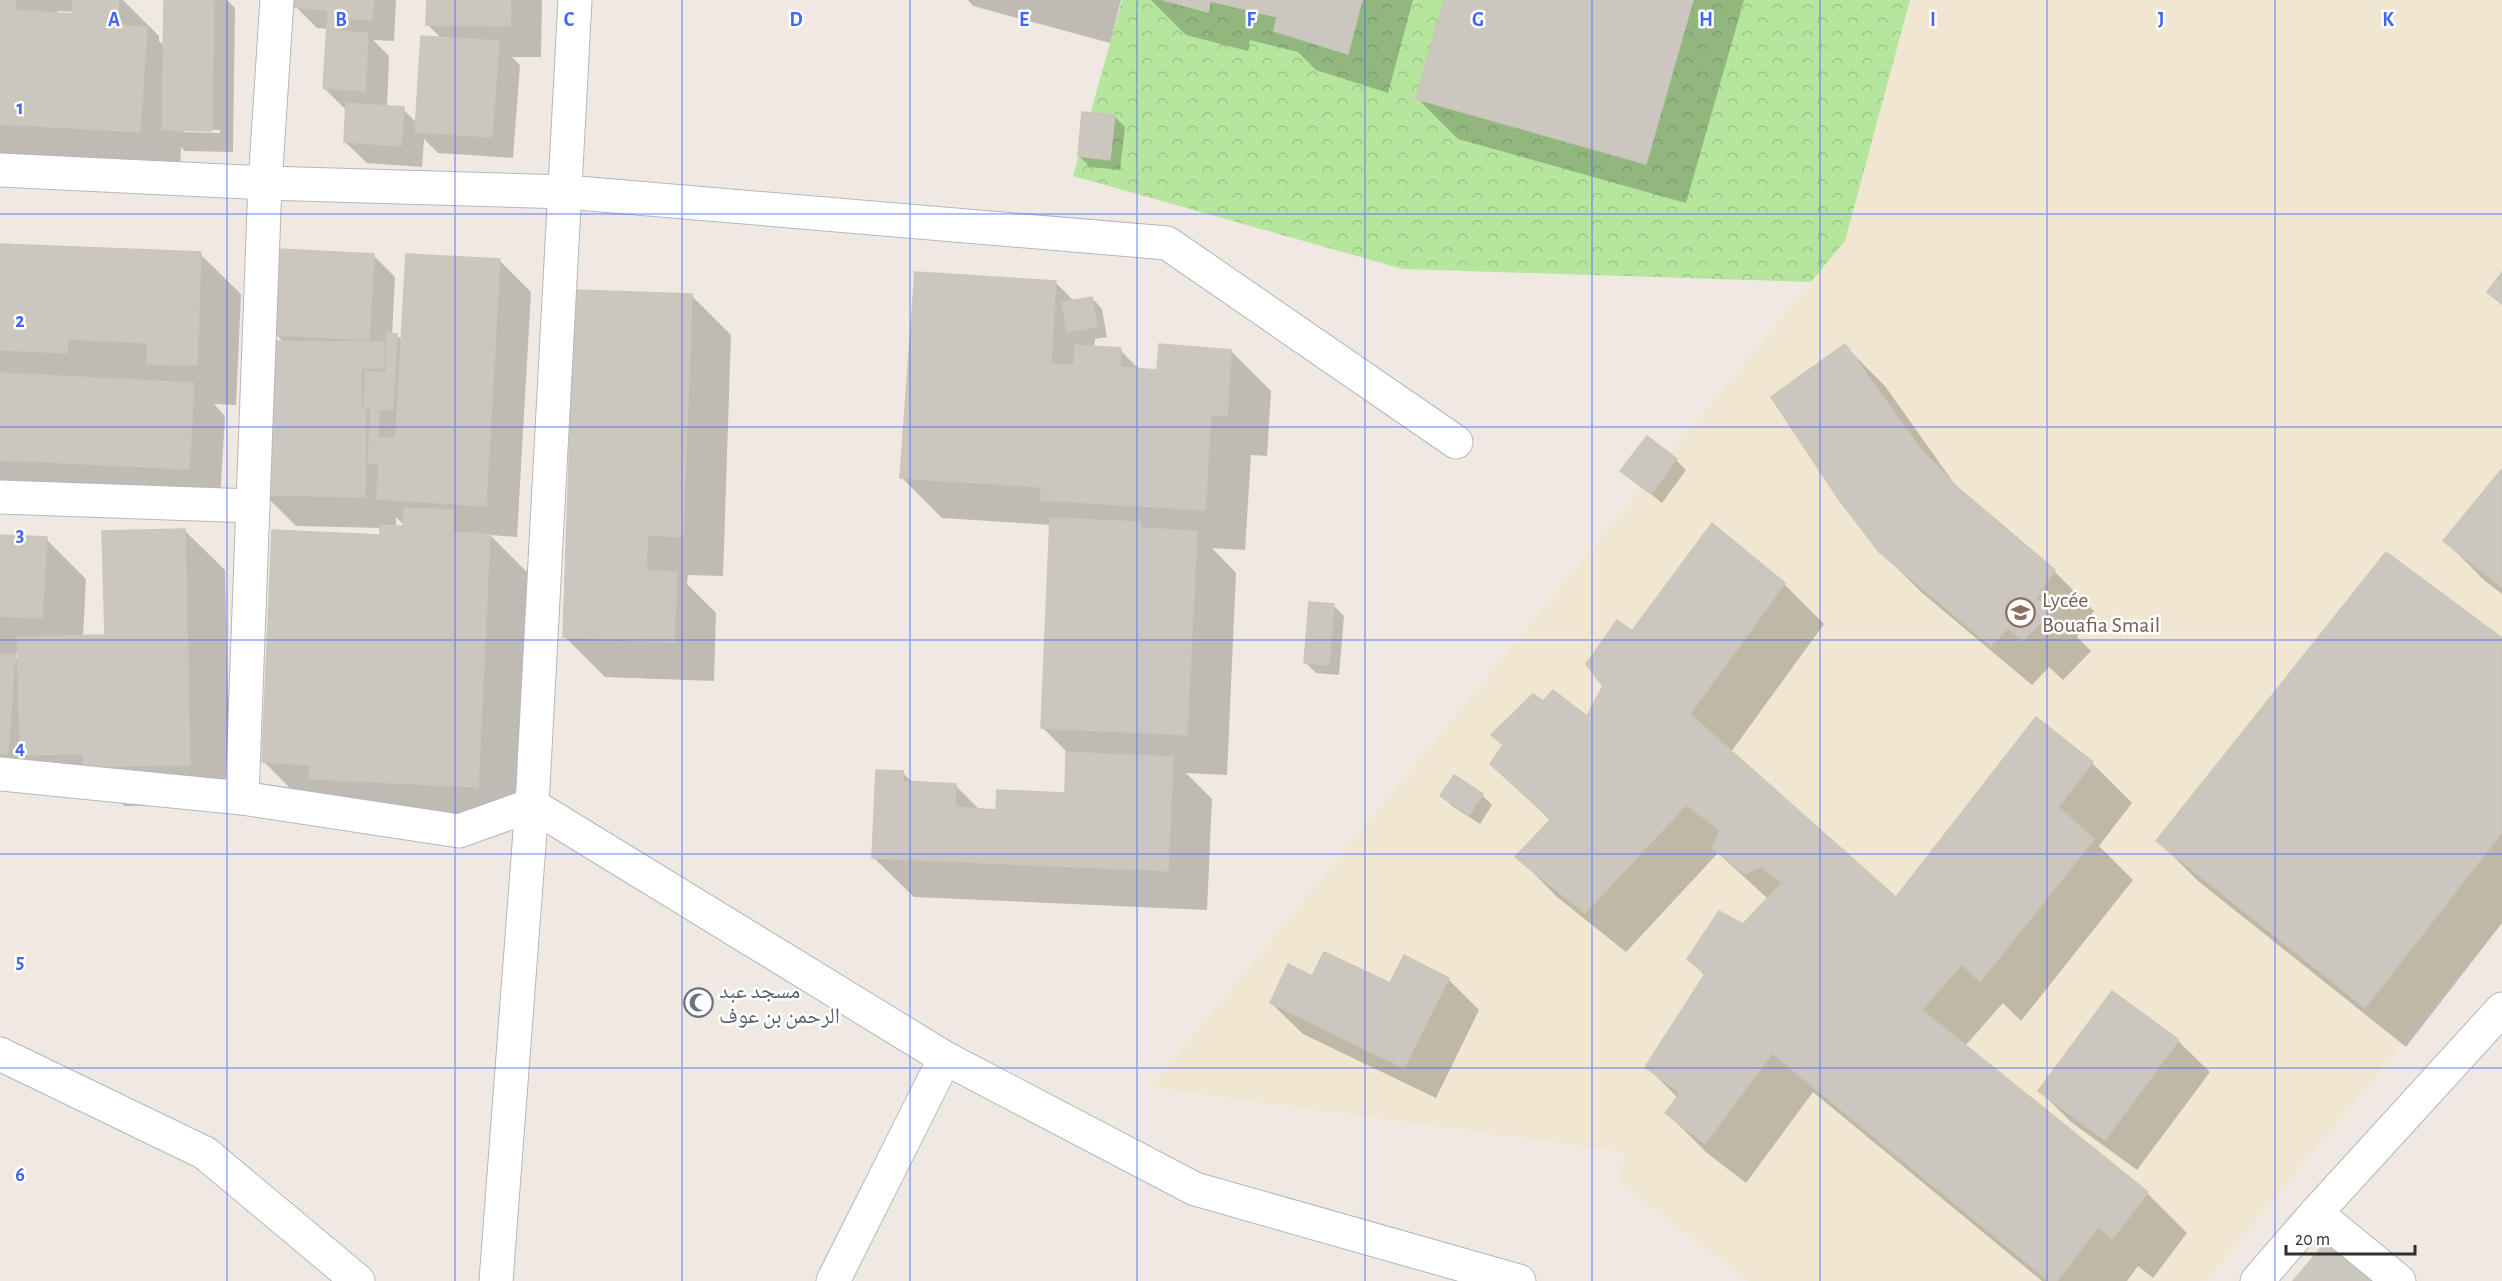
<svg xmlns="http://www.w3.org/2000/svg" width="2502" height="1281" font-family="'Alegreya Sans','Noto Naskh Arabic',sans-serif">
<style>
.education{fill:#f0e6d1}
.park{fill:url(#park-crowns)}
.shadow{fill:#0003;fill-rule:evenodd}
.building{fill:#cbc7bf;stroke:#cbc5ba;stroke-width:1.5}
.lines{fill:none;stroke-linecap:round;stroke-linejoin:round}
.minor-casing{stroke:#b4b7c1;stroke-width:35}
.minor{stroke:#fff;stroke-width:33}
.grid{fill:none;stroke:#4264fb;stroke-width:1.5;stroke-opacity:0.55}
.labels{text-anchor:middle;stroke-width:5;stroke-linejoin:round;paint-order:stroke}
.education-label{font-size:22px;fill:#785e54;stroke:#fff;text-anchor:start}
.worship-label{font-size:22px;fill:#5b616d;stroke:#fff;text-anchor:start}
.grid-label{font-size:20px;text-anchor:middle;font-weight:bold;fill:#4264fb;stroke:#fff;stroke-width:5;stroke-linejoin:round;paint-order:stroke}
</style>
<defs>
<pattern id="park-crowns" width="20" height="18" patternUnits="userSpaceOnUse" patternTransform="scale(1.5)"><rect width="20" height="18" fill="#b6e59e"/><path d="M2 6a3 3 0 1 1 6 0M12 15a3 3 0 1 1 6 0" fill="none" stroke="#9dc588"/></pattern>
</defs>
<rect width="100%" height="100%" fill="#efe9e1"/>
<path class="education" d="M 1910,0 L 2502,0 L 2502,271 L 2487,290 L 2502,301 L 2502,923 L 2206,1281 L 1748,1281 L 1618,1181 L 1626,1152 L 1151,1087 L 1845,241 Z"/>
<path class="park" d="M 1122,0 L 1910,0 L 1845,241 L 1811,282 L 1403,269 L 1073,176 Z"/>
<g class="shadow">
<path d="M 0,0 L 123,0 L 159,36 L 159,41 L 165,47 L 165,0 L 227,0 L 235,8 L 233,152 L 185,151 L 181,147 L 180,172 L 0,161 ZM 58,11 L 74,12 L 74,15 L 57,14 ZM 183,129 L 220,130 L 220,133 L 183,132 Z"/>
<path d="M 296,0 L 396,0 L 394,41 L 373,40 L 389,56 L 387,107 L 403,109 L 417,123 L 442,39 L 428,25 L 428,0 L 542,0 L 541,57 L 512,57 L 520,65 L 513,158 L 438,153 L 424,139 L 422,167 L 367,163 L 345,142 L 346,110 L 324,88 L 328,29 L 317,28 L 295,6 Z"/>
<path d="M 968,0 L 1121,0 L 1110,43 L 973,6 Z"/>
<path d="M 1151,0 L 1413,0 L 1388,93 L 1316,70 L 1298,52 L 1250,40 L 1248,51 L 1186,35 Z"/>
<path d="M 1445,0 L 1744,0 L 1686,203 L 1458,139 L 1418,99 Z"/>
<path d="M 1114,116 L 1125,127 L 1120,170 L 1090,167 L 1079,156 Z"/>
<path d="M 0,245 L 200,254 L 241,294 L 236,405 L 214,404 L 225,416 L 220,500 L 0,486 Z"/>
<path d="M 373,255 L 395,277 L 392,335 L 396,335 L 403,341 L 499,260 L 531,292 L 517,537 L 490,535 L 530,575 L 518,827 L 304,802 L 264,762 L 382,536 L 382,528 L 296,526 L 265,495 L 284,343 L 276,334 ZM 396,517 L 406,527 L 396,527 Z"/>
<path d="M 1056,283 L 1075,302 L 1092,298 L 1102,309 L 1107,337 L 1095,339 L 1094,348 L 1120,350 L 1141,371 L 1158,372 L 1231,351 L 1271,391 L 1267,456 L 1251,455 L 1245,550 L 1212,548 L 1236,573 L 1227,775 L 1186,773 L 1212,799 L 1207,910 L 914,897 L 873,857 L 903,773 L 913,783 L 955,785 L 980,810 L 997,811 L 1066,794 L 1068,753 L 1042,727 L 1052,525 L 942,518 L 902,478 Z"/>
<path d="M 691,295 L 731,335 L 723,576 L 688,575 L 687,584 L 716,613 L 714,681 L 605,677 L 565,637 Z"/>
<path d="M 1845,346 L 1885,386 L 1958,489 L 2054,571 L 2094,611 L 2077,637 L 2091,651 L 2063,680 L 2049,667 L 2032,685 L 1921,592 L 1880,551 Z"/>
<path d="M 1676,460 L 1686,470 L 1662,503 L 1622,471 Z"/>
<path d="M 2502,471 L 2502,594 L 2485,581 L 2445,541 Z"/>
<path d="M 184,530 L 225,570 L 230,805 L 125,806 L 112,794 L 0,772 L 0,536 L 46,539 L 86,579 L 83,637 L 107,636 ZM 12,654 L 19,654 L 20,661 L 15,657 Z"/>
<path d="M 1784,584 L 1824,624 L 1731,752 L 1896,899 L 2092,763 L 2132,803 L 2099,846 L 2133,880 L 2021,1021 L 2003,1003 L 1965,1046 L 2147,1193 L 2187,1233 L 2153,1278 L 2138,1266 L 2127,1281 L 2042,1281 L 1813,1092 L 1746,1183 L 1707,1153 L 1667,1113 L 1678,1098 L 1647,1067 L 1705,976 L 1689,959 L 1744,926 L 1768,899 L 1718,853 L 1626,952 L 1557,897 L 1518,857 L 1551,821 L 1492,764 L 1504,746 L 1493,735 L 1543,703 L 1587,718 L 1632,633 Z"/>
<path d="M 1333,605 L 1344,616 L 1339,675 L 1316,673 L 1306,663 Z"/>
<path d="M 2502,640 L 2502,923 L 2406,1047 L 2198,881 L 2158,841 Z"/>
<path d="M 1441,795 L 1482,795 L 1492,805 L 1480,824 L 1452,806 Z"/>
<path d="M 1313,978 L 1390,985 L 1448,979 L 1479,1010 L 1436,1098 L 1303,1034 L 1271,1003 Z"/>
<path d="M 2112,993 L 2178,1041 L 2210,1072 L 2137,1170 L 2071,1122 L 2040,1091 Z"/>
</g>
<g class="building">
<path d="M 0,0 L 16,0 L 15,10 L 72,14 L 73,0 L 119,0 L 118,25 L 147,27 L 140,132 L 0,124 Z"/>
<path d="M 164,0 L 214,0 L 212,131 L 162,130 Z"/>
<path d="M 294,0 L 374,0 L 372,20 L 336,18 L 336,31 L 368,33 L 365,91 L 323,88 L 328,10 L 294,7 Z"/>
<path d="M 427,0 L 511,0 L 510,26 L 426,25 Z"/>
<path d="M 1163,0 L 1362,0 L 1348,54 L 1274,31 L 1277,17 L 1210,1 L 1208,12 Z"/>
<path d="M 1444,0 L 1693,0 L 1646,164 L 1416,99 Z"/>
<path d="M 421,36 L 499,41 L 492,137 L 415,132 Z"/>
<path d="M 346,103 L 404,107 L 401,146 L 344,142 Z"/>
<path d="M 1082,112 L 1115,115 L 1110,160 L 1078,156 Z"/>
<path d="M 0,244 L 201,252 L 197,365 L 147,364 L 147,343 L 68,339 L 67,353 L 0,350 Z"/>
<path d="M 278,249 L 374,254 L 369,340 L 274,335 Z"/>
<path d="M 406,254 L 500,259 L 486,506 L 377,499 L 379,464 L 394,465 Z"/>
<path d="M 915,272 L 1056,281 L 1051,364 L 1074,365 L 1075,345 L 1121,348 L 1120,367 L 1157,370 L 1159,344 L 1231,350 L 1227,416 L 1211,415 L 1205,510 L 1041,500 L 1041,487 L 900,478 Z"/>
<path d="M 2502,272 L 2502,304 L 2487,292 Z"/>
<path d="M 575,290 L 692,294 L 683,537 L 648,535 L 646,571 L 677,572 L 674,642 L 563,637 Z"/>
<path d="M 1092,297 L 1097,327 L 1067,332 L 1062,302 Z"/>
<path d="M 387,333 L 397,334 L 393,410 L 379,409 L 378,438 L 396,438 L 394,464 L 368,463 L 371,407 L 364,407 L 365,371 L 386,373 Z"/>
<path d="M 265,341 L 384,342 L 384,368 L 361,368 L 361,408 L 366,409 L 365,497 L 263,495 Z"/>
<path d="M 1845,344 L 1919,447 L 1956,486 L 2055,570 L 2036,598 L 2052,610 L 2023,641 L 2008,628 L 1991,646 L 1879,552 L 1837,497 L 1771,397 Z"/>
<path d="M 0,373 L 194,383 L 189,469 L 0,460 Z"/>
<path d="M 1647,436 L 1677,459 L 1651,494 L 1620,471 Z"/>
<path d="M 2502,469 L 2502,587 L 2443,541 Z"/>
<path d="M 404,508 L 454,510 L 453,532 L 490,534 L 478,787 L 309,779 L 310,765 L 262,762 L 272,530 L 380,535 L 380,525 L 404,526 Z"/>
<path d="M 1050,518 L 1141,522 L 1141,528 L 1197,531 L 1187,735 L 1041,728 Z"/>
<path d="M 1712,523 L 1785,583 L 1690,714 L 1896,897 L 2036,717 L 2093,762 L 2058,807 L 2094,839 L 1980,982 L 1962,964 L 1922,1010 L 2148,1192 L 2112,1239 L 2098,1227 L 2057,1281 L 2049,1281 L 1772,1053 L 1705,1144 L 1665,1113 L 1680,1093 L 1645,1067 L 1705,974 L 1687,959 L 1719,911 L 1743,924 L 1782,883 L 1761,866 L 1745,874 L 1712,848 L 1720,830 L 1686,805 L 1585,913 L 1515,857 L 1551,819 L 1490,764 L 1503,745 L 1491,735 L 1533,694 L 1543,701 L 1553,690 L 1587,716 L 1603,686 L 1586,664 L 1617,620 L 1632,631 Z"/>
<path d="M 185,529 L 190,765 L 83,767 L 83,754 L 20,755 L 17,637 L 105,635 L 102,531 Z"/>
<path d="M 0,535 L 47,537 L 42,618 L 0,616 Z"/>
<path d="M 2386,552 L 2502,638 L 2502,832 L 2365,1008 L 2156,841 Z"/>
<path d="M 1309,602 L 1334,604 L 1329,665 L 1304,663 Z"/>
<path d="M 0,654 L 15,655 L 8,754 L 0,753 Z"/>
<path d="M 1066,752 L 1173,757 L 1168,871 L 872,858 L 876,770 L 903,771 L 903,781 L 956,784 L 955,807 L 996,810 L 997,790 L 1065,793 Z"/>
<path d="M 1454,775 L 1483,794 L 1469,815 L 1440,796 Z"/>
<path d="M 1324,952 L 1390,983 L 1404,955 L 1449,978 L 1404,1068 L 1270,1003 L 1288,964 L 1312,976 Z"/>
<path d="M 2112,991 L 2179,1040 L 2105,1140 L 2038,1091 Z"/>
<path d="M 2326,1242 L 2372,1281 L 2293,1281 Z"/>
</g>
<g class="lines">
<defs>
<g id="minor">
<path d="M 0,170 L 265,183 L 566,192 L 1167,243 L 1456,442"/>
<path d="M 0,497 L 253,506"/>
<path d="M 0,774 L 242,798 L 459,831 L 532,805 L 945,1058 L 1195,1189 L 1519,1281"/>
<path d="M 242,798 L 265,183 L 277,0"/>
<path d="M 0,1054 L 205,1153 L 358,1281"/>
<path d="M 2316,1213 L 2502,1009"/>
<path d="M 496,1281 L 532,805 L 575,0"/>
<path d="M 833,1281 L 945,1058"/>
<path d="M 2257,1281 L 2316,1213 L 2399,1281"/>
</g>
</defs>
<use href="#minor" class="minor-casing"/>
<use href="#minor" class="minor"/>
</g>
<path class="grid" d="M 227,0 L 227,1281M 455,0 L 455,1281M 682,0 L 682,1281M 910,0 L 910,1281M 1137,0 L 1137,1281M 1365,0 L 1365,1281M 1592,0 L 1592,1281M 1820,0 L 1820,1281M 2047,0 L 2047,1281M 2275,0 L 2275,1281M 0,214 L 2502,214M 0,427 L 2502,427M 0,640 L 2502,640M 0,854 L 2502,854M 0,1068 L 2502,1068"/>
<defs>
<symbol id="school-ring" viewBox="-11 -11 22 22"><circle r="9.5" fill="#fff" stroke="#8d6e63" stroke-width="1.5"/><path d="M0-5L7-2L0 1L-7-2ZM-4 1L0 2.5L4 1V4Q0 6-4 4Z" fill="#8d6e63"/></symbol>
<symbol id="mosque-ring" viewBox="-11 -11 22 22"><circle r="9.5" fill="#fff" stroke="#6b7280" stroke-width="1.5"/><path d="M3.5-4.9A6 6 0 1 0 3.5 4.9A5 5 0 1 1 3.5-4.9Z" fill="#6b7280"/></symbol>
</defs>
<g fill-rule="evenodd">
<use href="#school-ring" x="2004" y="596" width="33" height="33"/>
<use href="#mosque-ring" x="682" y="986" width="33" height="33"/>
</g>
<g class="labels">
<g class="education-label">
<text x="2042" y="607">Lycée<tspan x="2042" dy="25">Bouafia Smail</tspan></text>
</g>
<g class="worship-label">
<text x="719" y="998">مسجد عبد<tspan x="719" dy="25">الرحمن بن عوف</tspan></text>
</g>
</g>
<g class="grid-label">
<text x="114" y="26">A</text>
<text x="341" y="26">B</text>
<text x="569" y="26">C</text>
<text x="796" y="26">D</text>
<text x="1024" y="26">E</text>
<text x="1251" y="26">F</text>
<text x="1478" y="26">G</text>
<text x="1706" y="26">H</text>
<text x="1933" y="26">I</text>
<text x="2161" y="26">J</text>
<text x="2388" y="26">K</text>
<text x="20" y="114">1</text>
<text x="20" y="327">2</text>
<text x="20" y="541">3</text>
<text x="20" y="754">4</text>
<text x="20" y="968">5</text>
<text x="20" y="1181">6</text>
</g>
<path d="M2286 1245v9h129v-9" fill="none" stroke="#2e2e2e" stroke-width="3"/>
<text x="2295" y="1245" font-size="18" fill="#2e2e2e" stroke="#ffffff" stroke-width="4.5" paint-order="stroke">20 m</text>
</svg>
